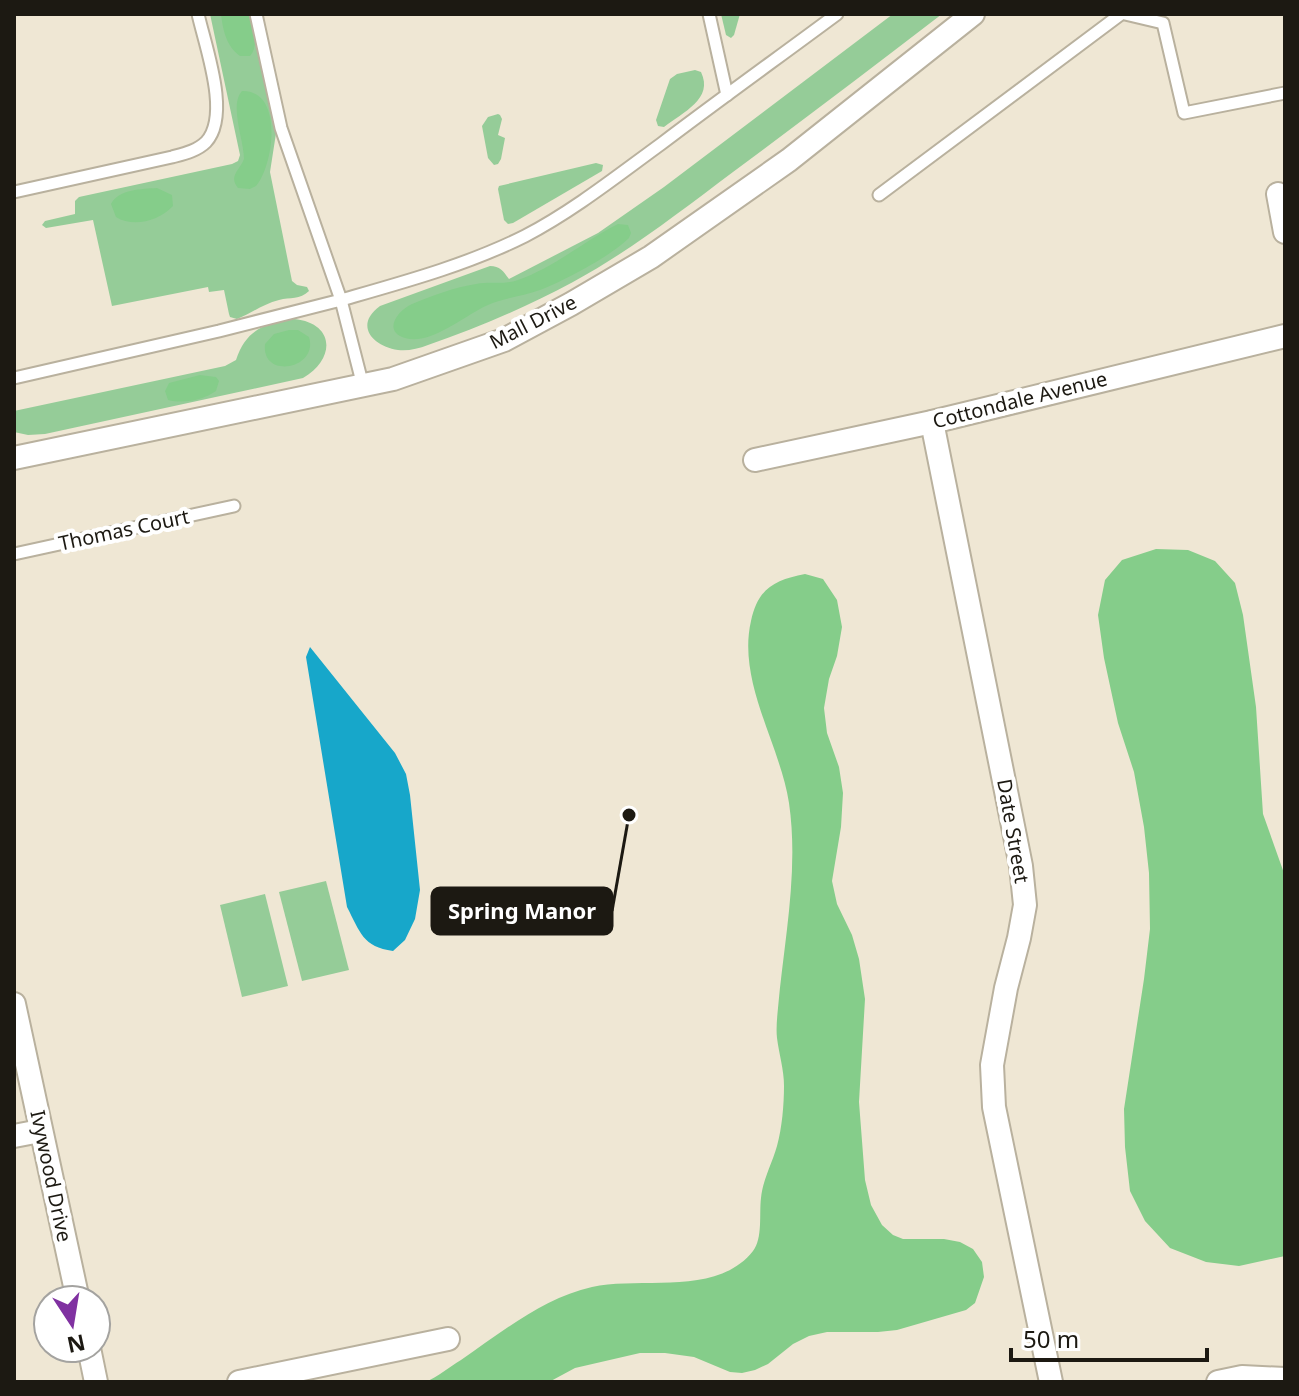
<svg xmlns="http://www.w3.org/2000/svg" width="1299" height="1396" font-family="'Noto Sans',sans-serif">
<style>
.green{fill:#95cc98}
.forest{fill:#85cd8a}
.water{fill:#17a7ca}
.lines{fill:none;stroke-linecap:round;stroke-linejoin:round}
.service-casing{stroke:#b9b19e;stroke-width:15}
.minor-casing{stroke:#b9b19e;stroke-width:26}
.service{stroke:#fff;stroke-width:11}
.minor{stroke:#fff;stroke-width:22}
.labels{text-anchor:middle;stroke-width:8;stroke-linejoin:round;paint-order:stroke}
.street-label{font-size:20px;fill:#1c1912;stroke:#fff}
.leader{fill:none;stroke:#1c1912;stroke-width:3}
.callout-dot{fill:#1c1912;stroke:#fff;stroke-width:3}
.callout{fill:#1c1912;stroke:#1c1912;stroke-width:3}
.callout-label{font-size:22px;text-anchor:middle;font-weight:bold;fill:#fff}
</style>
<rect width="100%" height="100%" fill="#efe7d4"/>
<g class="green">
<path d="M 210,14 L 254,14 L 277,127 L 270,172 L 292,281 L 297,285 L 307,287 L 309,291 C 300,300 290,297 279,300 C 263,304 252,313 237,319 L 230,317 L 229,314 L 224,290 L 209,292 L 208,287 L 112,306 L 93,220 L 46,228 L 42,225 L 45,221 L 75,214 L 75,201 L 79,197 L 232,164 L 238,161 L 240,155 Z"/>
<path d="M 721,14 L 740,14 L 734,35 L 731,38 L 726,35 Z"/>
<path d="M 893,14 L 942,14 C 873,67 803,120 733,172 C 681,211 630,251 573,282 C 526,307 478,328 428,345 C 418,349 408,351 398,350 C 372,346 354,325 380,306 L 490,266 C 500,266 503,271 509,279 L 598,233 L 664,187 Z"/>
<path d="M 695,70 L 701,72 C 714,99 683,112 664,127 L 658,126 L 656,120 L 670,79 L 677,74 Z"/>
<path d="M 498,114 L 500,115 L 502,119 L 498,135 L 505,138 L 501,159 L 498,164 L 494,165 L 488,158 L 482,126 L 488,117 Z"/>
<path d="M 596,163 L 603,165 L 602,171 L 513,223 L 508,224 L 504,220 L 498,189 L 499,186 Z"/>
<path d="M 294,319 C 335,323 336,359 303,378 L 45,434 L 28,435 L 14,432 L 14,411 L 225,366 L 236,360 C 246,330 264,323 294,319 Z"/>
<path d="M 326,881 L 349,970 L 302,981 L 279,892 Z"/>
<path d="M 265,894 L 288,986 L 242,997 L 220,905 Z"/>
</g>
<g class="forest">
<path d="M 221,14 L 249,14 C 252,27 260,45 250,56 L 240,56 C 226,46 223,30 221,14 Z"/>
<path d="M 242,91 C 284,90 274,165 256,186 L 250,189 L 238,188 C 228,176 240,170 244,159 C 244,140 229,105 242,91 Z"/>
<path d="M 157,188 L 172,195 L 173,206 C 159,221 133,228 116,217 L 111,204 C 119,189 142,189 157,188 Z"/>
<path d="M 618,224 L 628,225 L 631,233 L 629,238 C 611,256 564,281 540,290 C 523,296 505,298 488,305 C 465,315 430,346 405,338 C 382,331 398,310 412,304 C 431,296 455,287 476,284 C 490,281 504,285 518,280 C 555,267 584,241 618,224 Z"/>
<path d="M 289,330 L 298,330 L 309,337 C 319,369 261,380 265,344 L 274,334 Z"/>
<path d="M 200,375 L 216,377 L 219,381 L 216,391 C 203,400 184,404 168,400 L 165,391 L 169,383 Z"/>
<path d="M 1156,549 L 1188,550 L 1215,561 L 1235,583 L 1243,615 L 1256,707 L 1263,814 L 1285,876 L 1285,1256 L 1239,1266 L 1206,1262 L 1170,1248 L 1145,1221 L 1130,1191 L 1125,1147 L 1124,1109 L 1144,979 L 1150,929 L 1149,873 L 1144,827 L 1134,772 L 1118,723 L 1104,658 L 1098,615 L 1105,580 L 1122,560 Z"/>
<path d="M 805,574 L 823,579 L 837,600 L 842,627 L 837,656 L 829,679 L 824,708 L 827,733 L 839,767 L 843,793 L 841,827 L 832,881 L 837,904 L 852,935 L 859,959 L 865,999 L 859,1102 L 865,1180 L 871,1205 L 882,1225 L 893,1235 L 903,1239 L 944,1239 L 960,1242 L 973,1249 L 982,1262 L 984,1277 L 975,1303 L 966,1310 L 897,1330 L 878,1332 L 827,1332 L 809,1336 L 793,1344 L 768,1364 L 755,1370 L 742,1373 L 730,1372 L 694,1357 L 665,1353 L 640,1353 L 575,1368 L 549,1382 L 425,1382 C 438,1377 449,1367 461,1360 C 502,1332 543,1298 592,1287 C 641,1276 717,1297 753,1251 C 763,1238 759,1214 761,1198 C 763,1179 772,1164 777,1146 C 782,1128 784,1105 784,1086 C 784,1070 779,1054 777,1038 C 776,1029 777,1018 778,1008 C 784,941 799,871 789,803 C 780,744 737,682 751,621 C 758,588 775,580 805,574 Z"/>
</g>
<path class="water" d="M 310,647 L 395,753 L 406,774 L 410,795 L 420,890 L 415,919 L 405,940 L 393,951 C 363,947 360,932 347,907 L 306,657 Z"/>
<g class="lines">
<defs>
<g id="service">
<path d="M 256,14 L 281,128 L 341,300 C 404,282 467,265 525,236 C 573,211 617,176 661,144 C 719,100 779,57 837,14"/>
<path d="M 709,14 L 727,95"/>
<path d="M 1125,14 L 1163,23 L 1184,113 L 1285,93"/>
<path d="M 14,192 L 172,157 C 183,154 197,151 206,142 C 231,115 205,46 198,14"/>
<path d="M 879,195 L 1121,14"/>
<path d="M 14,378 L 219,331 L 341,300 L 363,386"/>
<path d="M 14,554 L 234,506"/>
</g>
<g id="minor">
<path d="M 1278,194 L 1285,232"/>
<path d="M 932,422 L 1021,866 L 1025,905 L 1019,938 L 1006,988 L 992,1065 L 994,1107 L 1051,1382"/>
<path d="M 14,458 L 393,379 L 504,340 L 571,304 L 651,257 L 789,160 L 973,14"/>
<path d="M 755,460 L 932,422 L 1285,336"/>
<path d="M 14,1004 L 78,1300"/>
<path d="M 14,1136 L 40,1131"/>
<path d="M 89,1348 L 96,1382"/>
<path d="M 239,1382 L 448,1339"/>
<path d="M 1218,1382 L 1242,1377 L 1285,1379"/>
</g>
</defs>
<use href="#service" class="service-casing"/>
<use href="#minor" class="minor-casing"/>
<use href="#service" class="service"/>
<use href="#minor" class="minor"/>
</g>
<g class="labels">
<g class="street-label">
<text transform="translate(533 322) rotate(-27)" y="7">Mall Drive</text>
<text transform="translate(1020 400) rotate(-14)" y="7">Cottondale Avenue</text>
<text transform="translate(124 530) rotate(-12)" y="7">Thomas Court</text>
<text transform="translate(1013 831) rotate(80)" y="7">Date Street</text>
<text transform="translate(51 1176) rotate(78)" y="7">Ivywood Drive</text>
</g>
</g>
<path class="leader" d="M629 815L612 911"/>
<circle class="callout-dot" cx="629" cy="815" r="8"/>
<rect class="callout" x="432" y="888" width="180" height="46" rx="8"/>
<g class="callout-label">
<text x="522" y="919">Spring Manor</text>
</g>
<rect width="1299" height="1396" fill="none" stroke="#1c1912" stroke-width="32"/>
<g transform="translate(72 1324) rotate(168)"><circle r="38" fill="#ffffff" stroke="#a4a3a0" stroke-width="2"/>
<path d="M0-6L14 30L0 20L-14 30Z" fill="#8031a1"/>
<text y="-12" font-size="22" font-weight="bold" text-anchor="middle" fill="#1c1912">N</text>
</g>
<path d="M1011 1348v12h196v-12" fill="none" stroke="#1c1912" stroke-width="4"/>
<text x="1023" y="1348" font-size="24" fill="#1c1912" stroke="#ffffff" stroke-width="6" paint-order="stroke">50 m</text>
</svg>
